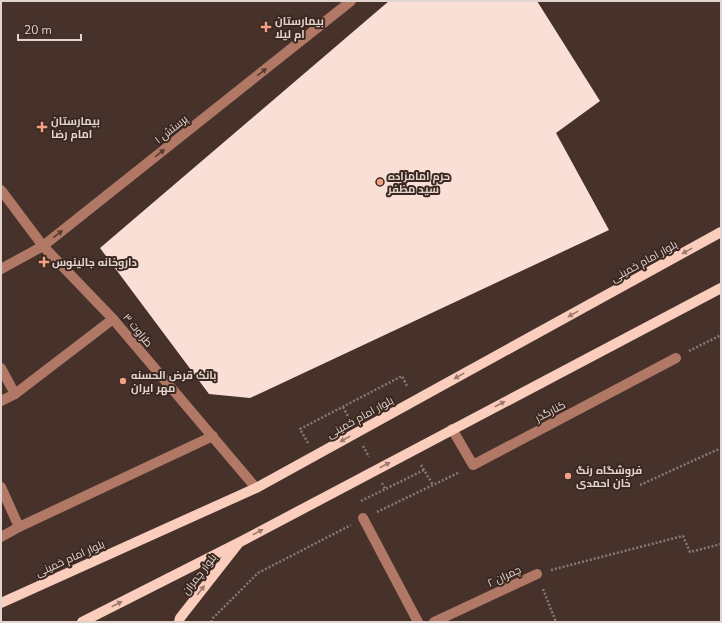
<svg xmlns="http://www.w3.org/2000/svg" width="722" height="623" font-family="'Nunito Sans',Cairo,sans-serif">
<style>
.building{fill:#f9dfd5}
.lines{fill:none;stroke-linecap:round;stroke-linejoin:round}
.path{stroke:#897872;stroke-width:2.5;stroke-dasharray:2 2;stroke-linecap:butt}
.minor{stroke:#b07865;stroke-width:10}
.major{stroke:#fbcdbc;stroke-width:10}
.oneway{fill:#583c32}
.oneway2{fill:#9b7a6e}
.poi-dot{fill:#f39f82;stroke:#3b2821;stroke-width:1.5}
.labels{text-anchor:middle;stroke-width:4;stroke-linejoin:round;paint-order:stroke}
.poi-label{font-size:11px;font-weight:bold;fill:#e2d5d0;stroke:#3b2821;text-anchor:start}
.street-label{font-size:11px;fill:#e2d5d0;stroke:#3b2821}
</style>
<rect width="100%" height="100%" fill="#46322b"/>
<path class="building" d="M 389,1 L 537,1 L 600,101 L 556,133 L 609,230 L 250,398 L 209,394 L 100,248 Z"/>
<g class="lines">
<g class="path">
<path d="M 689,351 L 721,335"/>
<path d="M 343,407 L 350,420"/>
<path d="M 308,443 L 300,429 L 402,376 L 407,386"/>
<path d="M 363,446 L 369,457"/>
<path d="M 421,465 L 433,485"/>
<path d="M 382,483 L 386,490"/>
<path d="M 640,485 L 721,448"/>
<path d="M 361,501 L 424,470"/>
<path d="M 377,512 L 460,472"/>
<path d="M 551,570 L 683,536 L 690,552 L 721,544"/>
<path d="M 543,589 L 556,622"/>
<path d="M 211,622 L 213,618 L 258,573 L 351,525"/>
</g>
<g class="minor">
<path d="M 1,190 L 43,246 L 113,319 L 256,488"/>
<path d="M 1,269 L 43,246 L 351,1"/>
<path d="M 1,368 L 15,394 L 1,401"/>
<path d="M 15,394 L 113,319"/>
<path d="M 452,429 L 473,465 L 676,358"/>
<path d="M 1,487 L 19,527 L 1,537"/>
<path d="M 363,518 L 418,622"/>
<path d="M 19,527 L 213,436"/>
<path d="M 434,622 L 537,574"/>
</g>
<g class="major">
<path d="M 1,603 L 256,488 L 721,232"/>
<path d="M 82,622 L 240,542 L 721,288"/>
<path d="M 179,622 L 180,618 L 238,544"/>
</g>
</g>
<defs><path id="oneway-solid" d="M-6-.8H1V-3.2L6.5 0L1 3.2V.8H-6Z"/></defs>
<g class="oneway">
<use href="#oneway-solid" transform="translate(262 72) rotate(-38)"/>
<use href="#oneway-solid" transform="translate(160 153) rotate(-38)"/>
<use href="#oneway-solid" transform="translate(58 234) rotate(-38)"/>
</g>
<g class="oneway2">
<use href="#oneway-solid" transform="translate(687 251) rotate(151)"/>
<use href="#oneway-solid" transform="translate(573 314) rotate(151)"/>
<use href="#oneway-solid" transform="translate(459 376) rotate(151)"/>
<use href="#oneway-solid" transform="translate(500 404) rotate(-28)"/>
<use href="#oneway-solid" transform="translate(345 439) rotate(151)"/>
<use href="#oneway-solid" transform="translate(385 465) rotate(-28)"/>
<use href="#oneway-solid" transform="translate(258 532) rotate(-28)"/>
<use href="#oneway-solid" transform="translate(201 590) rotate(-52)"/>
<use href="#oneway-solid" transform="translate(117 604) rotate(-27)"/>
</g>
<g class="poi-dot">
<path d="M264 21h4v4h4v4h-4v4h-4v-4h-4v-4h4z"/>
<path d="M40 121h4v4h4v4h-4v4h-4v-4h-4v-4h4z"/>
<circle cx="380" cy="182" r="4"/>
<path d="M42 256h4v4h4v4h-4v4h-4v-4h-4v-4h4z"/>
<circle cx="123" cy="381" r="4"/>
<circle cx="568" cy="476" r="4"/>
</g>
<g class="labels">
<g class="poi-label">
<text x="275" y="25">بیمارستان<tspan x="275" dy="13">ام لیلا</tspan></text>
<text x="51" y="125">بیمارستان<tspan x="51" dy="13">امام رضا</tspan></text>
<text x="388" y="180">حرم امامزاده<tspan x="388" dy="13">سید مظفر</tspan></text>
<text x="52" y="266">داروخانه جالینوس</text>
<text x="131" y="379">بانک قرض الحسنه<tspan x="131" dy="13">مهر ایران</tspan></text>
<text x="576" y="474">فروشگاه رنگ<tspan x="576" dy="13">خان احمدی</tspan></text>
</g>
<g class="street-label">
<text transform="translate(171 129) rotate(-38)" y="4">پرستش ۱</text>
<text transform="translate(644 261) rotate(-29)" y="4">بلوار امام خمینی</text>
<text transform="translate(138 330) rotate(50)" y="4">طراوت ۳</text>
<text transform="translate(550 411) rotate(-28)" y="4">کنارگذر</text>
<text transform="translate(360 417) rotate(-29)" y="4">بلوار امام خمینی</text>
<text transform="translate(70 558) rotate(-24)" y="4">بلوار امام خمینی</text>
<text transform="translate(199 574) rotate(-52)" y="4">بلوار چمران</text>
<text transform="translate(504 576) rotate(-25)" y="4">چمران ۲</text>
</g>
</g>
<rect width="722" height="623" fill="none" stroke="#e2d5d0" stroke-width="4"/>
<path d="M18 34v6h63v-6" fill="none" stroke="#e2d5d0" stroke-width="2"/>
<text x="24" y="34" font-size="12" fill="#e2d5d0" stroke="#3b2821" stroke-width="3" paint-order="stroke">20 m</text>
</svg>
